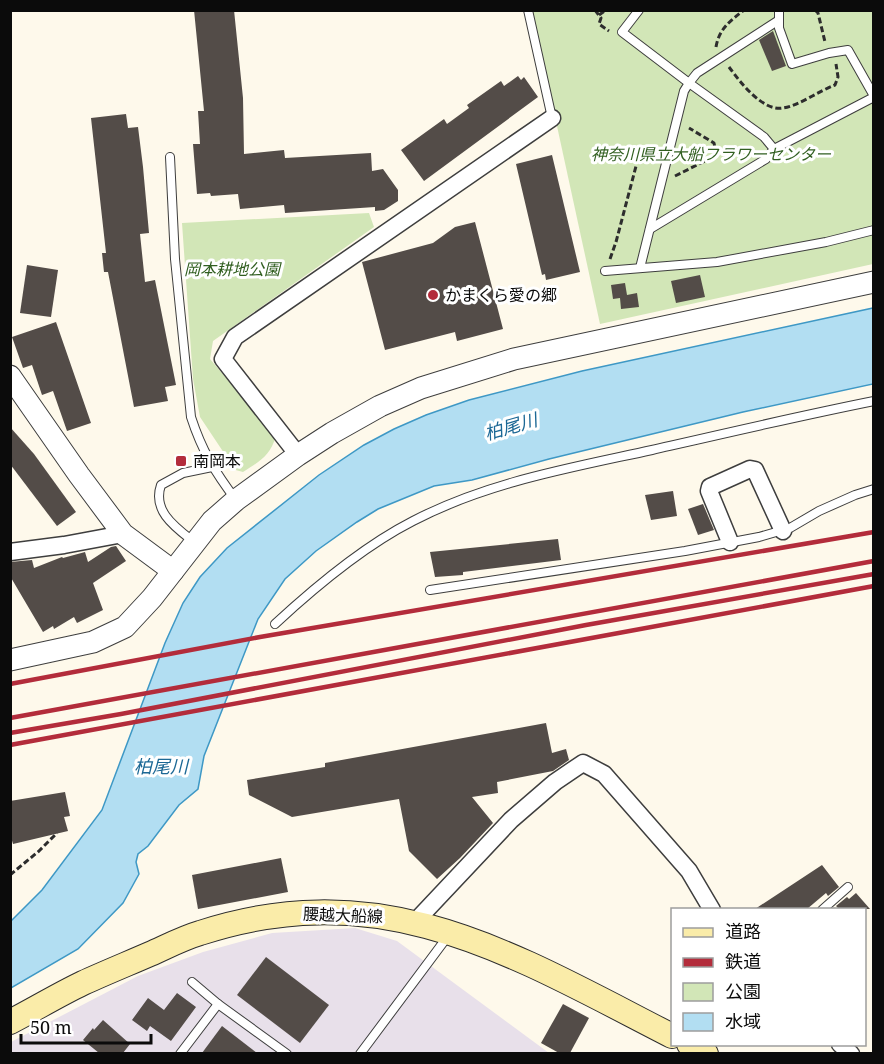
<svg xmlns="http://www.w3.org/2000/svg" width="884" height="1064" font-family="'Noto Serif','Noto Sans JP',serif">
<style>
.industrial{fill:#e8e0ea}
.green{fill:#d2e6b7}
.water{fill:#b2def2;stroke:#3e98c5;stroke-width:1.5}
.building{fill:#534c48}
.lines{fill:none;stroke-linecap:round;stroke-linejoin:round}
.service-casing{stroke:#3e3e3e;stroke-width:10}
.minor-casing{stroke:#3e3e3e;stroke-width:19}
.tertiary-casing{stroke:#3e3e3e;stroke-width:23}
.secondary-casing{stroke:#2d2d2d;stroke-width:26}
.path{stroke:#2d2d2d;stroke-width:3;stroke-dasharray:6 3;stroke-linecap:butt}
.service{stroke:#fff;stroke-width:8}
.minor{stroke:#fff;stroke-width:16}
.tertiary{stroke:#fff;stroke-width:21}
.secondary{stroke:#faeca9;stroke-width:24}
.rail{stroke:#b32c3b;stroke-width:4.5}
.poi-dot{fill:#b32c3b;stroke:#fff;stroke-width:2}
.labels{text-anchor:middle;stroke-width:6;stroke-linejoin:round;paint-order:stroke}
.park-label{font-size:16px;font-style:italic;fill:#315f20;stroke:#fff}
.poi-label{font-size:16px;fill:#0b0b0b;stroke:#fff;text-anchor:start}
.street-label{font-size:16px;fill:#0b0b0b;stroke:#fff}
.water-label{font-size:18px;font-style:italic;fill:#1c6895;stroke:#fff}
</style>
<rect width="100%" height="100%" fill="#fef9eb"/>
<path class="industrial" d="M 355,928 L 397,941 L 549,1053 L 11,1054 L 11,1042 L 138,976 L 203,952 L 272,933 Z"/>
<g class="green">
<path d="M 532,11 L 873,11 L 873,264 L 600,324 Z"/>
<path d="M 369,213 L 374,227 L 213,341 L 210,359 L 276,436 C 270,456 260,461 243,472 L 232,469 L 228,459 L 200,417 L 193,379 L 182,223 Z"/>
</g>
<path class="water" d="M 873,308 L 873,384 L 743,412 L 549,459 L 472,480 L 434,486 L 378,509 L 357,522 L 316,551 L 285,579 L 258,619 L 204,756 L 198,789 L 179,805 L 148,846 L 138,854 L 136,862 L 139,874 L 123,903 L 78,949 L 11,988 L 11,921 L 42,890 L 102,810 L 165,643 L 183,603 L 200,577 L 227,548 L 319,475 L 364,445 L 394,429 L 426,415 L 469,400 L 582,371 Z"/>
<g class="building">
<path d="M 194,10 L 234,10 L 243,98 L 244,154 L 284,150 L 285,158 L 371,153 L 372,171 L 383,169 L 398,190 L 398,201 L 384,210 L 375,211 L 375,207 L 285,213 L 284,205 L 240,209 L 238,194 L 211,196 L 210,193 L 197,194 L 193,144 L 200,144 L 198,111 L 204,111 Z"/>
<path d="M 773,31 L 786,66 L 772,71 L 759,40 Z"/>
<path d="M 518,76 L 521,80 L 524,77 L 538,97 L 424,181 L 401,150 L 444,119 L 447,124 L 469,108 L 467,105 L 501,81 L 504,86 Z"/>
<path d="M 126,114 L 128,128 L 138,127 L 143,167 L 149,233 L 140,234 L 145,282 L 155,280 L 176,385 L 165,387 L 168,401 L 134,407 L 108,272 L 104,272 L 102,253 L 106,253 L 91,118 Z"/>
<path d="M 552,155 L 580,272 L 546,280 L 545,274 L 542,275 L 516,164 Z"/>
<path d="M 475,222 L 503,329 L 457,341 L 455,332 L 385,350 L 362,262 L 433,243 L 455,227 Z"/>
<path d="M 27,265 L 58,270 L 51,317 L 20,313 Z"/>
<path d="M 700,275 L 705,297 L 676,303 L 671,281 Z"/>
<path d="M 625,283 L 627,295 L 637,293 L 639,307 L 621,309 L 620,298 L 613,299 L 611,285 Z"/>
<path d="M 56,322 L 91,423 L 67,431 L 53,391 L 42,395 L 32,365 L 23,368 L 12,337 Z"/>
<path d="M 10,427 L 34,454 L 76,512 L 57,526 L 10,464 Z"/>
<path d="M 673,491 L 677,516 L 651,520 L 645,495 Z"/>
<path d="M 703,504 L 714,530 L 698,535 L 688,509 Z"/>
<path d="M 558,539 L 561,560 L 463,572 L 463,575 L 435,577 L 430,552 Z"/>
<path d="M 116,546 L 126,561 L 93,583 L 103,610 L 77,623 L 74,617 L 54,629 L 53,626 L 43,632 L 10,576 L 10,562 L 32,560 L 34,568 L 62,557 L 63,558 L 85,552 L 88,562 L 111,547 Z"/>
<path d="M 546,723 L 552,753 L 566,749 L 569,760 L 553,771 L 497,782 L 498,793 L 472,797 L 493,823 L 460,858 L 437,879 L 409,851 L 399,799 L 292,817 L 249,795 L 247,780 L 325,767 L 325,763 Z"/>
<path d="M 65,792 L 70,816 L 64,817 L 68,831 L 13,844 L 10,834 L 10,801 Z"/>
<path d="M 281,858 L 288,892 L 198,909 L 192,875 Z"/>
<path d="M 822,865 L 839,887 L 828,896 L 826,893 L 807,909 L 755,909 Z"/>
<path d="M 856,893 L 870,909 L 836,909 L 838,908 L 836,906 L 847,897 L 849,899 Z"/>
<path d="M 266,957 L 329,1005 L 300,1043 L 237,995 Z"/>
<path d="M 177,993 L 196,1007 L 171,1041 L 150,1026 L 147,1031 L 132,1020 L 148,998 L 164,1010 Z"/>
<path d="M 563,1004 L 589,1018 L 570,1053 L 559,1053 L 541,1043 Z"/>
<path d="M 103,1020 L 130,1044 L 123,1053 L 99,1053 L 83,1040 L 93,1028 L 94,1030 Z"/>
<path d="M 222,1026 L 257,1053 L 202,1053 Z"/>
</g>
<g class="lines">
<defs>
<g id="service">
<path d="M 528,10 L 552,118"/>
<path d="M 639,10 L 622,32 L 689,83 L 684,91 L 640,268"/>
<path d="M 779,10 L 779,20 L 697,73 L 689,83 L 764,137 L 774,149 L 874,97"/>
<path d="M 779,20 L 779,28 L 792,64 L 829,53 L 848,50 L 874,96"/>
<path d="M 170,157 L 175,259 L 191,417 C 202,451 215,472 236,500"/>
<path d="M 650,229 L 766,159 L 774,149"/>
<path d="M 605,271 L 717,262 L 826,242 L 874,230"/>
<path d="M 194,542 C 175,527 152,511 161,485 L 183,473 L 212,467"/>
<path d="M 430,590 L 685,551 L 759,537 L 790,528 L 819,511 L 855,495 L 874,489"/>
<path d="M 275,624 C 316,586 364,546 413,521 C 488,482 570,468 652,450 C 726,433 799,416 874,401"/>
<path d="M 822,910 L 848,887"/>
<path d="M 192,982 L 218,1004 L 287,1054"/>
<path d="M 180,1054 L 218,1004"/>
<path d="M 360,1054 L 448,936"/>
</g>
<g id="minor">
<path d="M 298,455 L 223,359 L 235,337 L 552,118"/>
<path d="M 730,542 L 709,491 L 710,487 L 750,469 L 755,470 L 783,531"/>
<path d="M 10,552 L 64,545 L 123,534"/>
<path d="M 415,922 L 511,820 L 555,782 L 583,763 L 604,774 L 689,871 L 712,910"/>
<path d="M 840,1044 L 851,1054"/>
</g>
<g id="tertiary">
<path d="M 10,376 L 79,475 L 123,534 L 173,571"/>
<path d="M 10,660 L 93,642 L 125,627 L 152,598 L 212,521 L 236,500 L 298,455 L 332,433 L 380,406 L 421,388 L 514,359 L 874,282"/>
</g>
<g id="secondary">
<path d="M 10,1022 C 35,1009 58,995 83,983 C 105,973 127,964 150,954 C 166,947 183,938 200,933 C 384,873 514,955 672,1036"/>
<path d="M 689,1044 L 706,1054"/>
</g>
</defs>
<use href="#service" class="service-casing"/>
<use href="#minor" class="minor-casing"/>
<use href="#tertiary" class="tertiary-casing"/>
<use href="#secondary" class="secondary-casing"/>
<g class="path">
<path d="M 595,10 L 601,18 L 599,24 L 609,31"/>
<path d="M 815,10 L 818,13 L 825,42"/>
<path d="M 599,15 L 606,10"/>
<path d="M 716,47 C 719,29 730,21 744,10"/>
<path d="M 729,67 C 740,82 763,112 783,108 C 798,106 819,91 835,85 L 838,77 L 836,64"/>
<path d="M 675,176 L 713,157 L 715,148 L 714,143 L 689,128"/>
<path d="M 610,259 L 616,242 L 640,151 L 643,149 L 658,152"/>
<path d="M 10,875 L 39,851 L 57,833"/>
</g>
<use href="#service" class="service"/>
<use href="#minor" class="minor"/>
<use href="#tertiary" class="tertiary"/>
<use href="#secondary" class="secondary"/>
<g class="rail">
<path d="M 10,684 L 260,637 L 874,532"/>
<path d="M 10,718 L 874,561"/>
<path d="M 10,733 L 121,714 L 586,625 L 874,574"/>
<path d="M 10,745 L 874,586"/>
</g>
</g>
<g class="poi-dot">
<circle cx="433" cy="295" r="6"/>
<rect x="175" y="455" width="12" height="12" rx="3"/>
</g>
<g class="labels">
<g class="park-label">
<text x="711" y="160">神奈川県立大船フラワーセンター</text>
<text x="232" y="275">岡本耕地公園</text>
</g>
<g class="poi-label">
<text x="445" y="301">かまくら愛の郷</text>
<text x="193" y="467">南岡本</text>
</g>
<g class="street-label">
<text transform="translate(343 915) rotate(2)" y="6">腰越大船線</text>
</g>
<g class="water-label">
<text transform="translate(511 427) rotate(-16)" y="6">柏尾川</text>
<text x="161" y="773">柏尾川</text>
</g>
</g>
<rect width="884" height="1064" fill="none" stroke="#0b0b0b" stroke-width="24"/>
<rect x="671" y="908" width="195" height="138" fill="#ffffff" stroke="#9d9d9d" stroke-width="1.5"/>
<rect x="683" y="928" width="30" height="9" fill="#faeca9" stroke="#9d9d9d" stroke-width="1.5"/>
<text x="725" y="938" font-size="18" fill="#0b0b0b">道路</text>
<rect x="683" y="958" width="30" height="9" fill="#b32c3b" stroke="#9d9d9d" stroke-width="1.5"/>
<text x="725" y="968" font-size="18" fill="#0b0b0b">鉄道</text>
<rect x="683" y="983" width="30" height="18" fill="#d2e6b7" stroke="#9d9d9d" stroke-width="1.5"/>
<text x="725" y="998" font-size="18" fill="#0b0b0b">公園</text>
<rect x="683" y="1013" width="30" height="18" fill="#b2def2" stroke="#9d9d9d" stroke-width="1.5"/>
<text x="725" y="1028" font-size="18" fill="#0b0b0b">水域</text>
<path d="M21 1034v9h130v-9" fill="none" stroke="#0b0b0b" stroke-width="3"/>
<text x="30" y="1034" font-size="18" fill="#0b0b0b" stroke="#ffffff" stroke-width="4.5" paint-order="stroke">50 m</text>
</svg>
